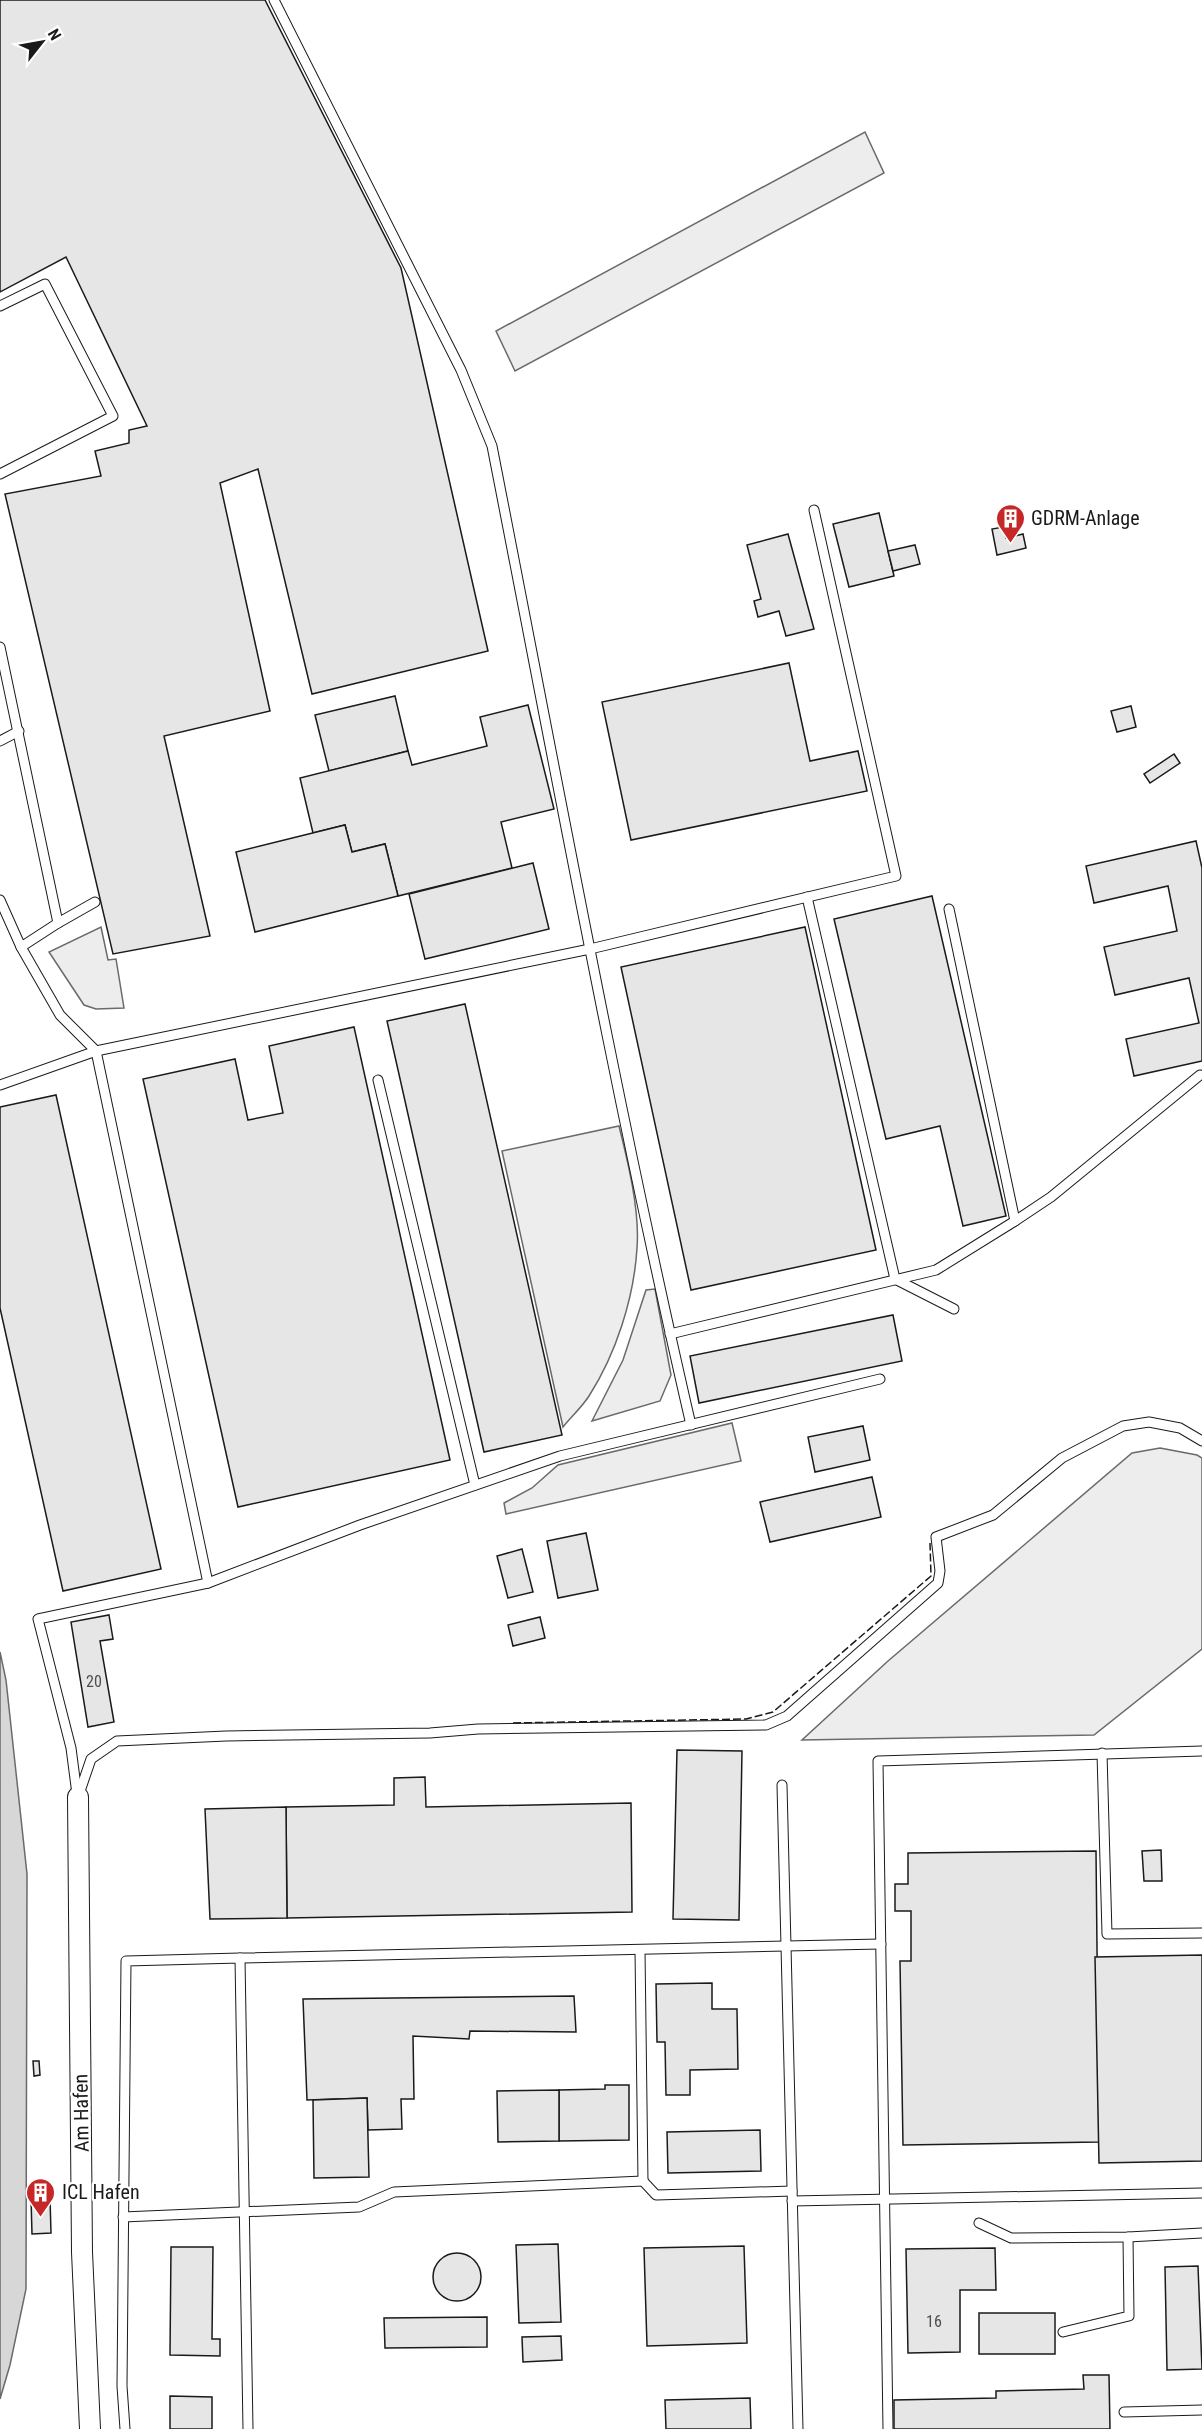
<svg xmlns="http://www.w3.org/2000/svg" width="1202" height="2429" font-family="'Roboto Condensed',sans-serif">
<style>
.green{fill:#ededed;stroke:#6a6a6a;stroke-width:1.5}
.water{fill:#d7d7d7;stroke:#6a6a6a;stroke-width:1.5}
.building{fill:#e6e6e6;stroke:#1a1a1a;stroke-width:1.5}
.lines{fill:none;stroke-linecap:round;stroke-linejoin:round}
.service-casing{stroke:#1a1a1a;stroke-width:11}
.minor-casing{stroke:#1a1a1a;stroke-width:22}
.service{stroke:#fff;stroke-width:9}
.minor{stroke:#fff;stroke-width:20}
.fence{stroke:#1a1a1a;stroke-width:1.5;stroke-dasharray:8 3;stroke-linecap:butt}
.labels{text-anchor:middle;stroke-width:4.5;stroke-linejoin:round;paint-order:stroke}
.number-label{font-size:16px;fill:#4d4d4d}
.poi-label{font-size:20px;fill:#1a1a1a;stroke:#fff;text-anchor:start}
.street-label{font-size:20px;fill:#1a1a1a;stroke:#fff}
</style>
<rect width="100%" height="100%" fill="#fff"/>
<g class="green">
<path d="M 865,132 L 884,173 L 515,371 L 496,331 Z"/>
<path d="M 101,927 L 108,960 L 116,959 L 124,1008 L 96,1009 L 84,1005 L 49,952 Z"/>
<path d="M 619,1126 C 628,1162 640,1211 637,1248 C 634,1298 616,1354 589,1396 C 582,1407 571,1417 563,1427 L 502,1151 Z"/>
<path d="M 655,1289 L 671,1375 L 660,1401 L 592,1421 L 623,1360 L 646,1290 Z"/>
<path d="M 732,1423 L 741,1461 L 506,1514 L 504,1503 L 532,1488 L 558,1465 Z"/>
<path d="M 1160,1448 L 1197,1455 L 1202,1458 L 1202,1649 L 1094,1735 L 802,1740 L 888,1661 L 1132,1453 Z"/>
</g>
<path class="water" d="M 0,1652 L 6,1680 L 27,1874 L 26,2289 L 10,2365 L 0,2399 Z"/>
<g class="building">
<path d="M 0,0 L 265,0 L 401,268 L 488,651 L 312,694 L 258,469 L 220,483 L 270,711 L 164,736 L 210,936 L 113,954 L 5,494 L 101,476 L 95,451 L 129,443 L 129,430 L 147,426 L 66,257 L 0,292 Z"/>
<path d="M 879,513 L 894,576 L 849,587 L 833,524 Z"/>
<path d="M 1003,527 L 1006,538 L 1023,534 L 1026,548 L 997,555 L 992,529 Z"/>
<path d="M 788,534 L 814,629 L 786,636 L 779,611 L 758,617 L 754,601 L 761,599 L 747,545 Z"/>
<path d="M 915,545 L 920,564 L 893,571 L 888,551 Z"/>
<path d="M 789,663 L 810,761 L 858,751 L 867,791 L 631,840 L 602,702 Z"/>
<path d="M 395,696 L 408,751 L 329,771 L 315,715 Z"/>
<path d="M 528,705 L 554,809 L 501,822 L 512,868 L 398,896 L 385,844 L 352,852 L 345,825 L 313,833 L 300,778 L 408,751 L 412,765 L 487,746 L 480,717 Z"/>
<path d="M 1131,706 L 1136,727 L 1117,732 L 1111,711 Z"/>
<path d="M 1174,754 L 1180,763 L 1150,783 L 1144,774 Z"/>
<path d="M 345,825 L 352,852 L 385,844 L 398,896 L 255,932 L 236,852 Z"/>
<path d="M 1196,841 L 1202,868 L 1202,1061 L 1134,1076 L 1126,1039 L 1199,1023 L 1189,978 L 1115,995 L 1104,947 L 1177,931 L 1168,886 L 1094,903 L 1086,866 Z"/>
<path d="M 533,863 L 549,929 L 425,959 L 409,894 Z"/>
<path d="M 932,896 L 1006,1216 L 963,1226 L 940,1126 L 886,1139 L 834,919 Z"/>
<path d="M 805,927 L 876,1250 L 691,1290 L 621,967 Z"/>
<path d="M 465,1004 L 562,1435 L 484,1452 L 387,1021 Z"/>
<path d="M 354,1027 L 450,1460 L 238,1507 L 143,1079 L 235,1059 L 248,1120 L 283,1113 L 269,1046 Z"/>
<path d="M 56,1095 L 161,1569 L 63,1591 L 0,1308 L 0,1107 Z"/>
<path d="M 893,1315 L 902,1361 L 699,1403 L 690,1356 Z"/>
<path d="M 863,1426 L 870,1460 L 815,1472 L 808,1437 Z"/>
<path d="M 872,1477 L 881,1517 L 770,1542 L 760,1502 Z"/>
<path d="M 586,1533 L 598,1590 L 558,1598 L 547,1541 Z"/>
<path d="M 522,1549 L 533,1592 L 508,1598 L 497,1556 Z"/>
<path d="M 109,1615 L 113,1639 L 100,1641 L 114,1722 L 88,1727 L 71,1622 Z"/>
<path d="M 540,1617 L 545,1638 L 513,1646 L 508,1625 Z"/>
<path d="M 677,1750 L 742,1751 L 739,1920 L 673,1919 Z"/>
<path d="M 425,1777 L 426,1807 L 631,1803 L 632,1912 L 287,1918 L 286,1807 L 394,1805 L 394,1778 Z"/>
<path d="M 286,1807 L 287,1918 L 210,1919 L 205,1809 Z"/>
<path d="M 1161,1850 L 1162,1881 L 1144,1881 L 1142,1851 Z"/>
<path d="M 1096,1851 L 1099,2142 L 903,2145 L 900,1961 L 911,1961 L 911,1911 L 895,1911 L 895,1884 L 908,1884 L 908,1853 Z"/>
<path d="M 1202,1955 L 1202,2161 L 1099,2163 L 1095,1957 Z"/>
<path d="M 712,1983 L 712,2009 L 737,2009 L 738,2069 L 690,2070 L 690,2095 L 666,2095 L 665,2042 L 657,2042 L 656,1984 Z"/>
<path d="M 574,1996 L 576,2032 L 470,2031 L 469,2039 L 413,2036 L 414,2099 L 401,2099 L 402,2129 L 368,2130 L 367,2098 L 307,2100 L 303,1999 Z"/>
<path d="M 33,2061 L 39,2061 L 40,2075 L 34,2076 Z"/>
<path d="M 605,2085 L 629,2085 L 629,2140 L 559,2141 L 559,2090 L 605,2089 Z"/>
<path d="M 559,2090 L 559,2141 L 498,2142 L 497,2091 Z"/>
<path d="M 367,2098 L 369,2177 L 314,2178 L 313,2100 Z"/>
<path d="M 760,2130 L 761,2171 L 668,2173 L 667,2132 Z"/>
<path d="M 31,2198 L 50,2198 L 51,2233 L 32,2234 Z"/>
<path d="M 558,2244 L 561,2322 L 519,2323 L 516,2245 Z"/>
<path d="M 744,2246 L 747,2343 L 647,2346 L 644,2248 Z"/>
<path d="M 171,2247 L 213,2247 L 212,2339 L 220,2339 L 220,2356 L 170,2355 Z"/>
<path d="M 995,2248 L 996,2290 L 960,2290 L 960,2352 L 908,2353 L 906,2249 Z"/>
<circle cx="457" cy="2277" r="24"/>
<path d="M 1198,2266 L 1202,2369 L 1167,2370 L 1165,2267 Z"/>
<rect x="979" y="2313" width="76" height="41"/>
<path d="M 487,2317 L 487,2347 L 385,2348 L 384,2318 Z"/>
<path d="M 561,2336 L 562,2360 L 523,2362 L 522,2337 Z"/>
<path d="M 1083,2375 L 1109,2375 L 1110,2429 L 894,2429 L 894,2400 L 996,2398 L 996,2391 L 1084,2389 Z"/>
<path d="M 170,2396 L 212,2397 L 212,2429 L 170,2429 Z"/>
<path d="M 750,2398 L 751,2429 L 666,2429 L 665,2400 Z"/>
</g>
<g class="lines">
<defs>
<g id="service">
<path d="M 274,0 L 461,370 L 492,446 C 556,773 616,1101 691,1425"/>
<path d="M 0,306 L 45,284 L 113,416 L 0,474"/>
<path d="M 0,647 L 58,923 L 21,947"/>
<path d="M 0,741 L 19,731"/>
<path d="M 807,897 L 895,1279"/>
<path d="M 0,900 L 21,947 L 60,1015 L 96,1051 L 208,1583"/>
<path d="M 58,923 L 95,902"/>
<path d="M 378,1080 L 475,1485"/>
<path d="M 0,1085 L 96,1051 L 590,949 L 896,876 L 814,510"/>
<path d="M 1015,1221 L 1051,1197 L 1200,1075"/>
<path d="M 895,1279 L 954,1309"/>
<path d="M 670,1334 L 936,1270 L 1015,1221 L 949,909"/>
<path d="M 1102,1753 L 1107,1934 L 1202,1933"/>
<path d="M 782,1785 L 798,2429"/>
<path d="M 77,1794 L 71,1748 L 38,1619 L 208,1583 L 360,1525 L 560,1456 L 880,1379"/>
<path d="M 78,1797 L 91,1759 L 117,1741 L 226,1736 L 430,1733 L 478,1729 L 766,1725 L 787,1716 L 938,1583 L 940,1571 L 936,1537 L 993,1515 L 1062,1458 L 1123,1426 L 1149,1422 L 1180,1428 L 1202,1441"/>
<path d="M 240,1958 L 881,1944"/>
<path d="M 643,2181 L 656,2195 L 792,2191"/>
<path d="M 792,2201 L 1202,2193"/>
<path d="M 123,2217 L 359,2207 L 394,2192 L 643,2181 L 640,1950"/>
<path d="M 979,2223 L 1011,2238 L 1128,2237 L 1202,2233"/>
<path d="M 1063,2332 L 1129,2316 L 1128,2237"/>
<path d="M 1124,2412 L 1202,2410"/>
<path d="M 125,2429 L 122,2386 L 126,1961 L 240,1958 L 248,2429"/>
<path d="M 888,2429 L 878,1761 L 1202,1751"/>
</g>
<path id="minor" d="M 78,1797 L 82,2252 L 90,2429"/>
</defs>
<use href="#service" class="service-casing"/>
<use href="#minor" class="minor-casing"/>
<use href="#service" class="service"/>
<use href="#minor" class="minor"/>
<path class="fence" d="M 513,1723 L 746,1719 L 773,1712 L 931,1576 L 930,1543"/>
</g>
<defs>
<symbol id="building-pin" viewBox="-11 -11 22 30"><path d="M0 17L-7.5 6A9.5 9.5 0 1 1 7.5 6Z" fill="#c62828" stroke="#fff"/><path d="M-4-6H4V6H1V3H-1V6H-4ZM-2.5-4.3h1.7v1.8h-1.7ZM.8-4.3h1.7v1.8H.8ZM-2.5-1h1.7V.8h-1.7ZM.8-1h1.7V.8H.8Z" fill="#fff"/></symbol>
</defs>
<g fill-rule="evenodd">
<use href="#building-pin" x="994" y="502" width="33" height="45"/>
<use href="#building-pin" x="24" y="2176" width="33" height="45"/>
</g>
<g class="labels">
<g class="number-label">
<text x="94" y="1687">20</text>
<text x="934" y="2327">16</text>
</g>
<g class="poi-label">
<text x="1031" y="525">GDRM-Anlage</text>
<text x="62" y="2199">ICL Hafen</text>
</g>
<g class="street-label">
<text transform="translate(81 2113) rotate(-91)" y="7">Am Hafen</text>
</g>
</g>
<g transform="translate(42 42) rotate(59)" stroke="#ffffff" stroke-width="4.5" paint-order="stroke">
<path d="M0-4.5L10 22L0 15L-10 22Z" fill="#1a1a1a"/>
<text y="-9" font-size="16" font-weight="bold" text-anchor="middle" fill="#1a1a1a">N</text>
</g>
</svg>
